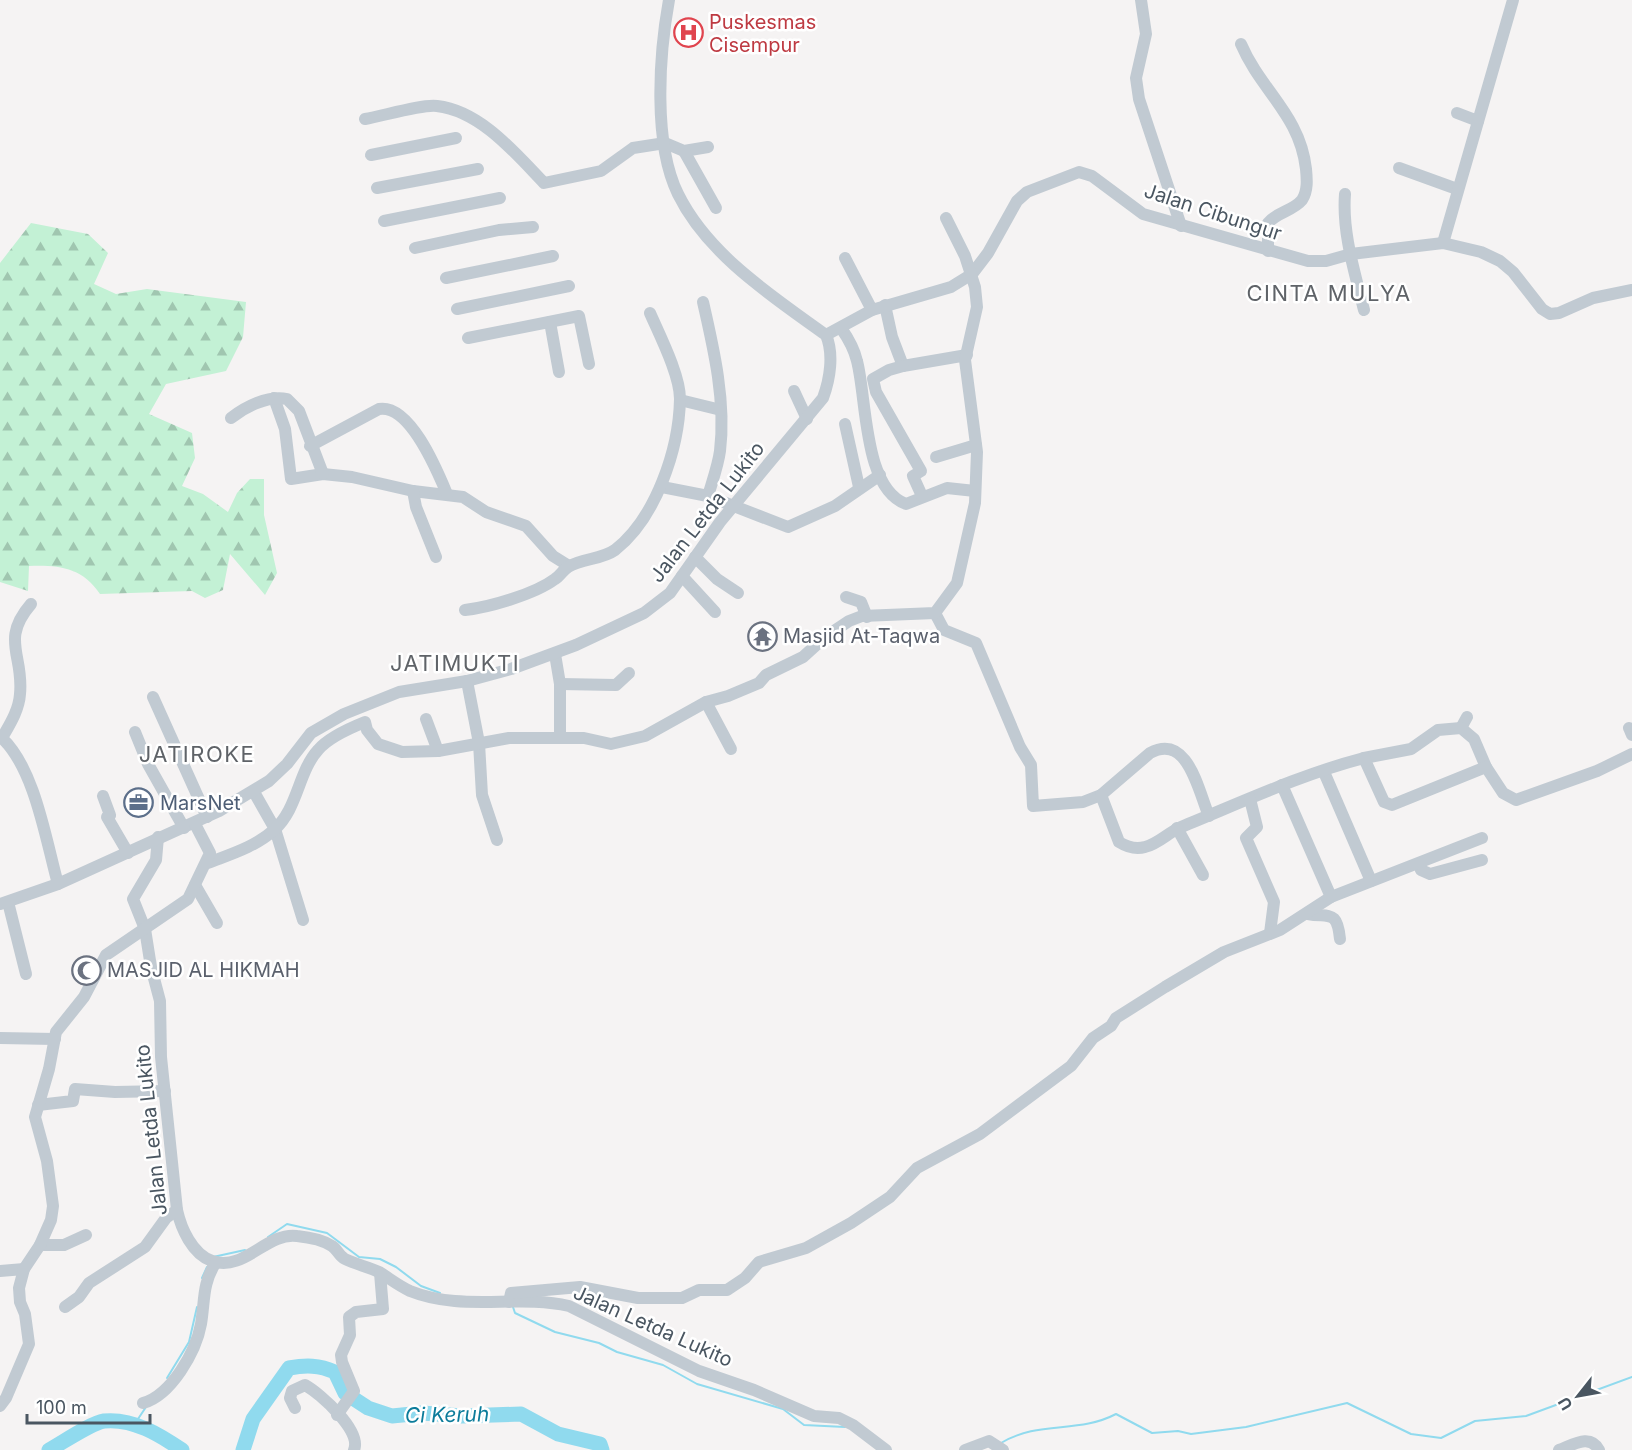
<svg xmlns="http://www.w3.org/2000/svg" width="1632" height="1450" font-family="Inter,sans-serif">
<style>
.forest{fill:url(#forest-firs)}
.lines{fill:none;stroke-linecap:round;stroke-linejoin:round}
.stream{stroke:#90daee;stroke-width:2}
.river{stroke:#90daee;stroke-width:15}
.minor{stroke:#c1cad2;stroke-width:12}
.labels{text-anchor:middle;stroke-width:5;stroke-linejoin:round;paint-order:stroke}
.health-label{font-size:20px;fill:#be3a42;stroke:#fff;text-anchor:start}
.street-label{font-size:20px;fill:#4a5661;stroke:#fff}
.worship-label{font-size:20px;fill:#5b616d;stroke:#fff;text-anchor:start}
.service-label{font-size:20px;fill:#4e5e75;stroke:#fff;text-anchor:start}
.water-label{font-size:21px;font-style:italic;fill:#0c7c9b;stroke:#fff}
.quarter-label{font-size:22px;letter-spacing:1.5px;fill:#5f6368;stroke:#fff}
</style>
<defs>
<pattern id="forest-firs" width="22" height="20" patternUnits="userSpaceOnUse" patternTransform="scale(1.5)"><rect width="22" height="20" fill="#c3f1d5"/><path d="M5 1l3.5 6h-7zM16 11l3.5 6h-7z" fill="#a0c6b0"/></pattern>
</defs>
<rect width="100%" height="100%" fill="#f5f3f3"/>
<path class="forest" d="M 31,223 L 88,234 L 108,253 L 94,284 L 116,294 L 147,289 L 246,302 L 243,337 L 226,371 L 166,384 L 149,414 L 192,433 L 195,458 L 182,486 L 203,494 L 228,512 L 237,493 L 250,479 L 264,479 L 264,515 L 277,573 L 265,595 L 230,554 L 223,590 L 205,598 L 192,591 L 100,594 C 82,567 58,565 29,566 L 28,591 L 0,582 L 0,263 Z"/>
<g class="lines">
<g class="stream">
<path d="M 268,1237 L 287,1224 L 327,1233 L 359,1257 L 380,1259 L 396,1267 L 421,1286 L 440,1293"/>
<path d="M 213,1257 L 245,1250"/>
<path d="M 202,1278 L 207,1267"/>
<path d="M 513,1307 L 515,1313 L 555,1332 L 599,1343 L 617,1352 L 663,1365 L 697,1384 L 783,1409 L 804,1425 L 845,1427"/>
<path d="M 167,1378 L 189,1342 L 197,1307"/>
<path d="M 134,1425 L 146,1407"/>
<path d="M 1001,1443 C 1039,1420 1078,1434 1116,1414 L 1152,1433 L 1178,1431 L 1191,1434 L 1246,1427 L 1347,1403 L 1411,1434 L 1441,1438 L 1475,1421 L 1526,1416 L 1632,1377"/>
</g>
<g class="river">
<path d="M 49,1450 C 62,1443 91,1423 104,1421 C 133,1418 160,1435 182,1450"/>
<path d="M 243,1450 L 253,1419 L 289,1368 C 306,1365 319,1365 335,1372 L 345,1393 L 368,1408 L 392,1416 L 422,1413 L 462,1416 L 521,1414 L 558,1434 L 600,1444 L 602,1450"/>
</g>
<g class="minor">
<path d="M 1141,0 L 1146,34 L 1136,78 L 1139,99 L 1181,226"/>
<path d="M 1241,44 C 1261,91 1300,115 1306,169 C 1307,179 1308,191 1302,200 C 1293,211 1277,212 1268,223 L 1268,251"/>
<path d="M 1457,113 L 1478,121"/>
<path d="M 365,119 C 383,116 422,104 437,106 C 481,111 516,154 544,183 L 601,171 L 633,148 L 665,143 L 684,151 L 708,147"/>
<path d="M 684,151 L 716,208"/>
<path d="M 371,155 L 456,138"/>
<path d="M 1399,168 L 1457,189"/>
<path d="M 377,188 L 478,169"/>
<path d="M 1345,194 C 1342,233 1355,273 1364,310"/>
<path d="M 384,221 L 500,198"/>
<path d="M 1443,243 L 1513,0"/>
<path d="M 415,248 L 499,230 L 533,227"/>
<path d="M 845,258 L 872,310"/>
<path d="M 446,278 L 553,256"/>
<path d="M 703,302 C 714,350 726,402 720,451 C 718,466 712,482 708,496"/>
<path d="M 885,305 L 892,337 L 903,366 L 967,355"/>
<path d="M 457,309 L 569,286"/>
<path d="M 550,322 L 559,372"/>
<path d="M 841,328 C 848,338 854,348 857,361 C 867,399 863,488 906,504 L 947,488 L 975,491"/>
<path d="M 826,335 L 872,310 L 951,287 L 972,274 L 988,253 L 1017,201 L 1027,192 L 1079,172 L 1092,176 L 1143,214 L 1308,261 L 1326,261 L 1351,254 L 1443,243 L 1481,252 L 1500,261 L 1513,272 L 1542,309 L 1550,314 L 1559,313 L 1593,298 L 1632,290"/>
<path d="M 468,338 L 579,316 L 589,364"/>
<path d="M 903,366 L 889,370 L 873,379 L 876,392 L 921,471 L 913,476 L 922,496"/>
<path d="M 794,391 L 807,419"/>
<path d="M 274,398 L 285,429 L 291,479 L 323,474 L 352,477 L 413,491 L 463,497 L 486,512 L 526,526 L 553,556 L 569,566"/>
<path d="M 680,400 L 721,410"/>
<path d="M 231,418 C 245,407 268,395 287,399 L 299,411 L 323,474"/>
<path d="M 845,424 L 859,487"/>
<path d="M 310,446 L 379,409 C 410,404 437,470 447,494"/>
<path d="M 936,457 L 976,445"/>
<path d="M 662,487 L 708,496 L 788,527 L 835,506 L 880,475"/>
<path d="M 413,491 L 416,507 L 436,557"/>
<path d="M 695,557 L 717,579 L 738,593"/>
<path d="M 682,576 L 715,612"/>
<path d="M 846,597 L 861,602 L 867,617"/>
<path d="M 31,604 C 0,640 24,655 20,694 C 19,710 10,724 2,738 C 35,769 46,841 58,884"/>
<path d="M 465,610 C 490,607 535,594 555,579 C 560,576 563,570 568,567 C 582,558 601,560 615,550 C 656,518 679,449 680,399 C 680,375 660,336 650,313"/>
<path d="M 935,613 L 944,630 L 976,643 L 1020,747 L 1031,765 L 1033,806 L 1083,802 L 1101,795 L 1150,753 C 1188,733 1198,790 1209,816"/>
<path d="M 555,654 L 560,684 L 560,738"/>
<path d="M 467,681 L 479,743 L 482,795 L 497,840"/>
<path d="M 560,684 L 616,685 L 629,673"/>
<path d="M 153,697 L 207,817"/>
<path d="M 706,702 L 731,749"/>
<path d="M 426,719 L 438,751"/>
<path d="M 1461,728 L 1467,717"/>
<path d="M 1629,728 L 1632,735"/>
<path d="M 135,732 L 148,764 L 184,828"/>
<path d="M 1364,758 L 1411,749 L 1438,730 L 1461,728 L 1474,739 L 1486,767"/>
<path d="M 1324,772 L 1371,881"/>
<path d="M 1282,785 L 1331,897"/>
<path d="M 254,792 L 275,829 L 303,920"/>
<path d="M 1101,795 L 1119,842 C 1127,847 1135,850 1145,847 C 1158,844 1169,832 1181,827 C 1240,803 1302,774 1364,758 L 1384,802 L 1392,805 L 1486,767 L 1503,793 L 1516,800 L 1597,771 L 1632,754"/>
<path d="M 103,796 L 110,815 L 107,817 L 128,853"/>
<path d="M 1250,799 L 1257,827 L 1246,838 L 1274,902 L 1270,933"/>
<path d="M 1177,828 L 1203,875"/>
<path d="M 158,837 L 156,860 L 133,899 L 145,929 L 151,967 L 160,1001 L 161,1057 L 177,1210 C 181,1228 192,1254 212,1261 C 245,1272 266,1232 297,1236 C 307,1237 323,1240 332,1246 C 337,1249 339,1256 345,1259 C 355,1264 368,1267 379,1272 C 389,1278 399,1286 410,1291 C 462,1312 517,1294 569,1306 L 699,1371 L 754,1390 L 814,1416 L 839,1418 L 853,1425 L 886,1450"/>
<path d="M 208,863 C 231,854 255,847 274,830 C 298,809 298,772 318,750 C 328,738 350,728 365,722 L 367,730 L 378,744 L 402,752 L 438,751 L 509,738 L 584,738 L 611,744 L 645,736 L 706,702 L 728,696 L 759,683 L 766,675 L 803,657 L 825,637 L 849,621 L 862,616 L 935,613 L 957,583 L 975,503 L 977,452 L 965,360 L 977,307 L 975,287 L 965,256 L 946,218"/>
<path d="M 1419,864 L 1421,870 L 1430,874 L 1482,860"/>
<path d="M 195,885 L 217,923"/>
<path d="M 8,902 L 26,974"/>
<path d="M 0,904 L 58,884 L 219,811 L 269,781 L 287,764 L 311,733 L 344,714 L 399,692 L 467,681 L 511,669 L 576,645 L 644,613 L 670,593 L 720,522 L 823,398 C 830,379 834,354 826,335 C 772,296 708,255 678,194 C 653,143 659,55 669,0"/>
<path d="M 1308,914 C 1329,918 1337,909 1340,939"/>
<path d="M 0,1038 L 55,1039"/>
<path d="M 38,1105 L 73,1101 L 75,1089 L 115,1092 L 165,1091"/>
<path d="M 40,1245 L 64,1245 L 86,1235"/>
<path d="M 0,1271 L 24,1269"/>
<path d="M 509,1302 L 511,1293 L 580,1287 L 638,1298 L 682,1298 L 699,1290 L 727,1290 L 745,1278 L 759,1262 L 806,1248 L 851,1223 L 890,1197 L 917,1168 L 980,1134 L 1071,1066 L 1093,1038 L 1111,1026 L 1116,1018 L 1165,987 L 1224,952 L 1280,930 L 1331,897 L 1482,838"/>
<path d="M 65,1307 L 79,1297 L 89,1283 L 145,1247 L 166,1218 L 177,1210"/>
<path d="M 143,1403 C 171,1395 196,1352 201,1324 C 205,1300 202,1284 216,1262"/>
<path d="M 0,1406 L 6,1398 L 29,1344 L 25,1314 L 20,1302 L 19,1288 L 24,1269 L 40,1245 L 51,1220 L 53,1206 L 47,1161 L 35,1117 L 49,1069 L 56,1032 L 84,997 L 106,955 L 188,899 L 210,853 L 195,824"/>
<path d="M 295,1408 L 290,1398 L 292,1391 L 305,1385 C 321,1394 362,1431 354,1450"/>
<path d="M 337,1415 L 354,1391 L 342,1362 L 341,1355 L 350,1335 L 349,1317 L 356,1312 L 383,1309 L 380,1273"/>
<path d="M 965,1450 L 989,1441 L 1003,1450"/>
<path d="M 1559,1450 C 1573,1445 1590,1433 1599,1450"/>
</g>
</g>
<defs>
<symbol id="hospital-ring" viewBox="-11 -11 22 22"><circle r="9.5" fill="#fff" stroke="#e0444e" stroke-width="1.5"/><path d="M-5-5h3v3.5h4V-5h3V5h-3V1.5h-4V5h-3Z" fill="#e0444e"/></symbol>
<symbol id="temple-ring" viewBox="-11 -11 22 22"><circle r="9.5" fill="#fff" stroke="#6b7280" stroke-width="1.5"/><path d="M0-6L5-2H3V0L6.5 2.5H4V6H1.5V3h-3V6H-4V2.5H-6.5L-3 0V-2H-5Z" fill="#6b7280"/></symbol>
<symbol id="office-ring" viewBox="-11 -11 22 22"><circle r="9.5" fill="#fff" stroke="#5c6f8a" stroke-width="1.5"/><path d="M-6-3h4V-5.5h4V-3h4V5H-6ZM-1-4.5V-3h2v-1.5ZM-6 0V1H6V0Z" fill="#5c6f8a"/></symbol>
<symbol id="mosque-ring" viewBox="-11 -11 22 22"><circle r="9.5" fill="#fff" stroke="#6b7280" stroke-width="1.5"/><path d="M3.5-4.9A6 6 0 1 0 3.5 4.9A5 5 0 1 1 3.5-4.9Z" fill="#6b7280"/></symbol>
</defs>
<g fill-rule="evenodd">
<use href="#hospital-ring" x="672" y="16" width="33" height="33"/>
<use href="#temple-ring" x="746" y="620" width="33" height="33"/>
<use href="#office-ring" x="122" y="786" width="33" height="33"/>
<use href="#mosque-ring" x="70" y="954" width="33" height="33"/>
</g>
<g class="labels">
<g class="health-label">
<text x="709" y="29">Puskesmas<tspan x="709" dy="23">Cisempur</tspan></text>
</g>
<g class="street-label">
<text transform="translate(1213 212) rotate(18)" y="7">Jalan Cibungur</text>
<text transform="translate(707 512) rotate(-52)" y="7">Jalan Letda Lukito</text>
<text transform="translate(151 1130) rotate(-96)" y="7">Jalan Letda Lukito</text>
<text transform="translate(653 1326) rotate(24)" y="7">Jalan Letda Lukito</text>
</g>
<g class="worship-label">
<text x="783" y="643">Masjid At-Taqwa</text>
<text x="107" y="977">MASJID AL HIKMAH</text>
</g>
<g class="service-label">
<text x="160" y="810">MarsNet</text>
</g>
<g class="water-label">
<text transform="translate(447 1415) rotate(-1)" y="7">Ci Keruh</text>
</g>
<g class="quarter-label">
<text x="1329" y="301">CINTA MULYA</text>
<text x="455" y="671">JATIMUKTI</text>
<text x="197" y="762">JATIROKE</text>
</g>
</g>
<g transform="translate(1578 1396) rotate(239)" stroke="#ffffff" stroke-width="4.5" paint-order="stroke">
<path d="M0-4.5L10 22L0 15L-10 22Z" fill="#4a5661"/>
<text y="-9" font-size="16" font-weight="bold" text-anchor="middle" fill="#4a5661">U</text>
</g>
<path d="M27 1414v9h123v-9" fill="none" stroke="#4a5661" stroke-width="3"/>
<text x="36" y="1414" font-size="18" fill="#4a5661" stroke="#ffffff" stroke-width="4.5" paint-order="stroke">100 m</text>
</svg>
